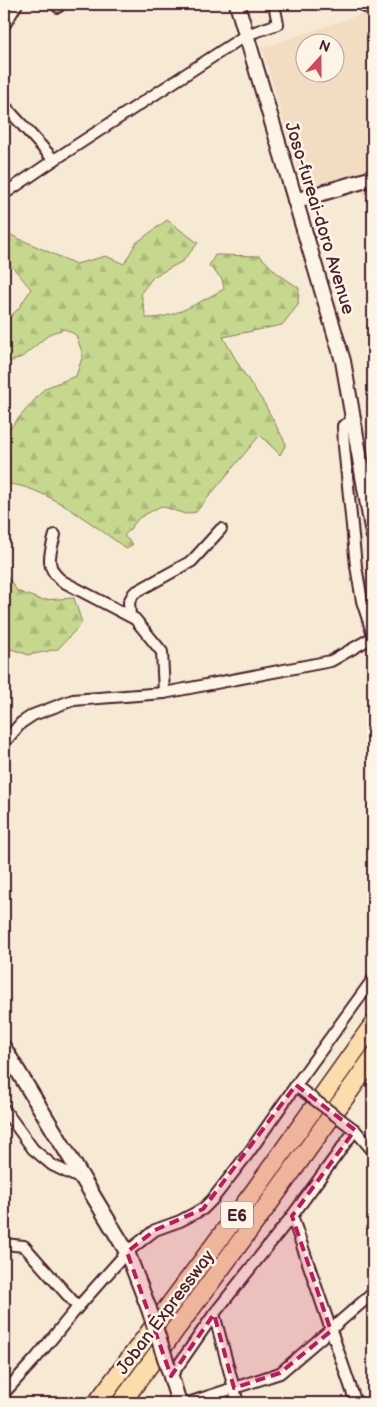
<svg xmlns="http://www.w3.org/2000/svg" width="377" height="1407" font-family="'Balsamiq Sans',sans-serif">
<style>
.built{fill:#f2ddc2;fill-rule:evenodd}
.forest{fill:url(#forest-firs);stroke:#887c5c}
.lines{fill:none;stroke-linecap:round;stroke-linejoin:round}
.street-casing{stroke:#4a1f2b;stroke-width:14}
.secondary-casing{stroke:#4a1f2b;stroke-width:18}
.highway-casing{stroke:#4a1f2b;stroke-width:21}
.street{stroke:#fcf5e5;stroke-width:10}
.secondary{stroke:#fcf5e5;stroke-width:14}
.highway{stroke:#fbddab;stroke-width:18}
.street-bridge-casing{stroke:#4a1f2b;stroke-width:14;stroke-linecap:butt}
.secondary-bridge-casing{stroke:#4a1f2b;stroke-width:18;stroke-linecap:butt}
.street-bridge{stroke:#fcf5e5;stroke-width:10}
.secondary-bridge{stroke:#fcf5e5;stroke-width:14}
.marked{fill:#c2185b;fill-opacity:0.2;stroke:#c2185b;stroke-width:4;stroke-dasharray:10 6;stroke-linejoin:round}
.labels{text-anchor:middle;stroke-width:5;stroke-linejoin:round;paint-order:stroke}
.shield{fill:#fcf5e5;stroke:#7f5f63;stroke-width:1}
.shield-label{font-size:16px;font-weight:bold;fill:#4a1f2b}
.street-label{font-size:18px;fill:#4a1f2b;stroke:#fcf5e5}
</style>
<defs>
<pattern id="forest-firs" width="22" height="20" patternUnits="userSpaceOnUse" patternTransform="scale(1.25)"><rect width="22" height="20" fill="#c5d88d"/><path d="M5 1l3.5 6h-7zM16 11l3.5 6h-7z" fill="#abb97a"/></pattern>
</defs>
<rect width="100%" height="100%" fill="#f7ead5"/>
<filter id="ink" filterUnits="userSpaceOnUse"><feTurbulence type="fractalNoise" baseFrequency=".02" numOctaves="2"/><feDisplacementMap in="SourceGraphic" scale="10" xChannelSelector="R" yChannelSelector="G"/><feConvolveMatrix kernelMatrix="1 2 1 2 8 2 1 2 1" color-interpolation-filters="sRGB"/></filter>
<g filter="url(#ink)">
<g class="built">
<path d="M 373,10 L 373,172 L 305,192 L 262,48 ZM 304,42 L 334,42 L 334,72 L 304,72 Z"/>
<path d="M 373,184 L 373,222 L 360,188 Z"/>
</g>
<g class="forest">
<path d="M 167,220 L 198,243 L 183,261 L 153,277 L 141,293 L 146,318 C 174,319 199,302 224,289 L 222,279 L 209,266 L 215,255 L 260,256 L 277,273 L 299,288 L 298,305 L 282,325 L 223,337 L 243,372 L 264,403 L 286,444 L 280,455 L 260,435 L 196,512 L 185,514 L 161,506 L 139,518 L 124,536 L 133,544 L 127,549 C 95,527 42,483 4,484 L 4,435 L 45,388 L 76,376 L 83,355 L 76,335 L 65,329 L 51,333 L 22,357 L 4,364 L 4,323 L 19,308 L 31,289 L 4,257 L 4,232 L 76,264 L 106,256 L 124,264 L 136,243 Z"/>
<path d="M 4,571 L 17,591 L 41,600 L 74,598 L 82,623 L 58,649 L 29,655 L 8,648 L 4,642 Z"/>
</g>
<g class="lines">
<defs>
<g id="street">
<path d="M 55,4 L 58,7 L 61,4"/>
<path d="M 364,4 L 365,7 L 373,4"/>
<path d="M 4,26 L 17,4"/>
<path d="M 4,105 L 54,160"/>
<path d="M 4,194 L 54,160 L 246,35 L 278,24 L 274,4"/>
<path d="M 354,420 L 343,426 L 344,446 L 356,566 L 362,601 L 373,635"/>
<path d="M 55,535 C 50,554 44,567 62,581 L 135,619 L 162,652 L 164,693"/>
<path d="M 130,616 L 129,602 L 134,593 L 192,561 L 221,529"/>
<path d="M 4,743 L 21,723 L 33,715 L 73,700 L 164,693 L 331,661 L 373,637"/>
<path d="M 296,1085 L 373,979"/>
<path d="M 4,1109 L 33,1149 L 52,1165 L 83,1180"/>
<path d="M 292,1216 L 356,1403"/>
<path d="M 4,1244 L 24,1246 L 78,1307"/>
<path d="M 214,1314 L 238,1403"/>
<path d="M 171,1376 L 214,1314 L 292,1216 L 355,1130 L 373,1151"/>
<path d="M 4,1393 L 36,1358 L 78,1307 L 127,1252 L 155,1230 L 180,1221 L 203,1209 L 212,1200 L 250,1151 L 296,1085 L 300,1089"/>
<path d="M 188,1403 L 280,1373 L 373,1293"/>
</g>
<g id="secondary">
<path d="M 237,4 L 343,361 L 373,534"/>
<path d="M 295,201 L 373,178"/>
<path d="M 4,1048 L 127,1252 L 149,1309"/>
<path d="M 168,1367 L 179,1403"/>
</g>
<g id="highway">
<path d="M 97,1403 L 256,1189 L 373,1025"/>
<path d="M 121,1403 L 272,1199 L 373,1058"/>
</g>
</defs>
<use href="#street" class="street-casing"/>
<use href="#secondary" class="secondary-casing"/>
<use href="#highway" class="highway-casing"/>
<use href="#street" class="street"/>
<use href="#secondary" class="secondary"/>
<use href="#highway" class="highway"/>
<defs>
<path id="street-bridge" d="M 300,1089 L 355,1130"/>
<path id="secondary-bridge" d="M 149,1309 L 168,1367"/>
</defs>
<use href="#street-bridge" class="street-bridge-casing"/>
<use href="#secondary-bridge" class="secondary-bridge-casing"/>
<use href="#street-bridge" class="street-bridge"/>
<use href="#secondary-bridge" class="secondary-bridge"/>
</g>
</g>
<path class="marked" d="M 296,1085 L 355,1130 L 292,1216 L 331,1331 L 280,1373 L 234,1388 L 214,1314 L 171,1376 L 127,1252 L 155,1230 L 203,1209 Z"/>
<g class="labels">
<rect class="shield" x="221" y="1201.5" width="32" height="27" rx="4"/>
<g class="shield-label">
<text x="237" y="1221">E6</text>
</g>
<g class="street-label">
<text transform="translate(320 218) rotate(73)" y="6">Joso-fureai-doro Avenue</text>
<text transform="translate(165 1312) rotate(-53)" y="6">Joban Expressway</text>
</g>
</g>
<rect width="377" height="1407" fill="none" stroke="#fcf5e5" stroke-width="20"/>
<rect x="10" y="10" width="357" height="1387" fill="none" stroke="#4a1f2b" stroke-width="2" filter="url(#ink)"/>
<g transform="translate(320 58) rotate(21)"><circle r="24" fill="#fcf5e5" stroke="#b59f9b"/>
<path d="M0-4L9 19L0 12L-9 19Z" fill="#d1495b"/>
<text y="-8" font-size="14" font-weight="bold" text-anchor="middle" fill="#4a1f2b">N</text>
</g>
</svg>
